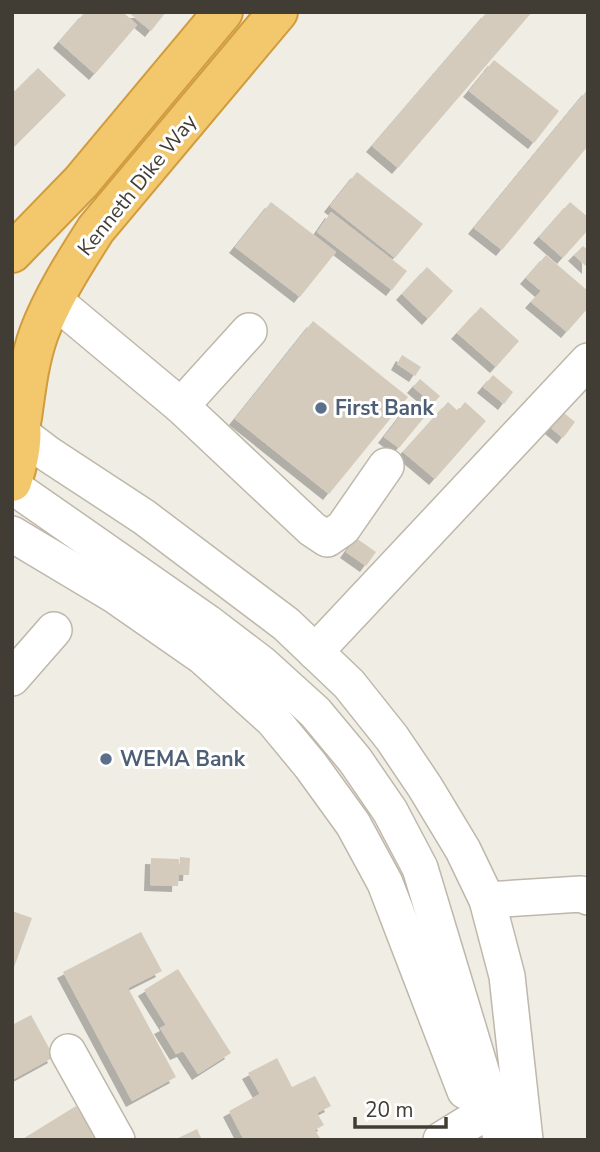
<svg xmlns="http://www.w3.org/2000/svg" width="600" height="1152" font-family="'Nunito Sans',sans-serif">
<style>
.building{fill:#d4cbbd;filter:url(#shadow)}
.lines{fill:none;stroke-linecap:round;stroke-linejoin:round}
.minor-casing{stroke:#beb7aa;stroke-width:38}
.highway-casing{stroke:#d19c3d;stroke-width:42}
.minor{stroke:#fff;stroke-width:35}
.highway{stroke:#f3c76c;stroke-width:38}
.service-dot{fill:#5c6f8a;stroke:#fff;stroke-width:2.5}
.labels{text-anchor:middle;stroke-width:6;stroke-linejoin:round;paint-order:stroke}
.street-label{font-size:21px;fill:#423d34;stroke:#fff}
.service-label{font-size:21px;font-weight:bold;fill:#4e5e75;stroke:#fff;text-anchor:start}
</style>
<defs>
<filter id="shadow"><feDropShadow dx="-6" dy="6" stdDeviation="0" flood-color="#0004"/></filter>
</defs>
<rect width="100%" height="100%" fill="#f0ede4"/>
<g class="building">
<path d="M 85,12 L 123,12 L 137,25 L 95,74 L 59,42 Z"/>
<path d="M 128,12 L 166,12 L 151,31 Z"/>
<path d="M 487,12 L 532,12 L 398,168 L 372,146 Z"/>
<path d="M 494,60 L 559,111 L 534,143 L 469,91 Z"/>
<path d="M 38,68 L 66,95 L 12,149 L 12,89 L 15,91 Z"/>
<path d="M 588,89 L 588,146 L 502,250 L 474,228 Z"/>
<path d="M 357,172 L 423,224 L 395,258 L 330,206 Z"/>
<path d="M 271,202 L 336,252 L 300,297 L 235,247 Z"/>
<path d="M 570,202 L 588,217 L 588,230 L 563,258 L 539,237 Z"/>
<path d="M 331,212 L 407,271 L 392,290 L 317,232 Z"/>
<path d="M 583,246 L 588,250 L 588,268 L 574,255 Z"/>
<path d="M 546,255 L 588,291 L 588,308 L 567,332 L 531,302 L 541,291 L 526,278 Z"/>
<path d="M 427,267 L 453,291 L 428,319 L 402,294 Z"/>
<path d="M 481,307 L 519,341 L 496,367 L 457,333 Z"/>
<path d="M 313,321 L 408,397 L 329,494 L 235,419 Z"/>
<path d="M 402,355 L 421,367 L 415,376 L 397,364 Z"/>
<path d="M 493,375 L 513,392 L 504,404 L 483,387 Z"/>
<path d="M 420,379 L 440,396 L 433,404 L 413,387 Z"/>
<path d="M 411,402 L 427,414 L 399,448 L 384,437 Z"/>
<path d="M 448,402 L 458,411 L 465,402 L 486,421 L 435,479 L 403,452 Z"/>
<path d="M 558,408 L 575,422 L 563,438 L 545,423 Z"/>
<path d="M 356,538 L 376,552 L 366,566 L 346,552 Z"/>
<path d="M 180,857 L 190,858 L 189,875 L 179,875 Z"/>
<path d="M 151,858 L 179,859 L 178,886 L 150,885 Z"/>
<path d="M 12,911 L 32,918 L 13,970 L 12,970 Z"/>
<path d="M 141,932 L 162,971 L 128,988 L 176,1077 L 132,1101 L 63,972 Z"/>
<path d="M 178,969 L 231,1053 L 198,1074 L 183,1051 L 176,1054 L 160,1028 L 166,1025 L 144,990 Z"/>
<path d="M 31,1015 L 54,1057 L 12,1080 L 12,1025 Z"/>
<path d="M 277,1058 L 292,1087 L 315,1076 L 331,1106 L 317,1113 L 324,1125 L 315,1130 L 321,1140 L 244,1140 L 229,1111 L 260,1094 L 248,1073 Z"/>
<path d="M 76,1106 L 97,1140 L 21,1140 Z"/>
<path d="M 197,1129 L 202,1140 L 174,1140 Z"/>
</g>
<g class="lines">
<defs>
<g id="minor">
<path d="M 54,300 L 181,406 L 249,331"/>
<path d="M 181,406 L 312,529 L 327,539 L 343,528 L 386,466"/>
<path d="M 23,435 L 48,454 L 144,517 L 286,624 L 349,684 L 392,738 L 425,787 L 463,850 L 487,900 L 507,976 L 525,1140"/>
<path d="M 12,486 L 207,622 L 262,664 L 315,712 L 355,760 L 390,811 L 420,868 L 502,1140"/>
<path d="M 12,534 L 114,595 L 203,657 L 273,720 L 311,766 L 353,824 L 385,883 L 465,1091"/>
<path d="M 315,652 L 588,361"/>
<path d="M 12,678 L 54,630"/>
<path d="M 487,900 L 581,894 L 588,897"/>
<path d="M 68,1052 L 117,1140"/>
<path d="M 441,1140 L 475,1119"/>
</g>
<g id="highway">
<path d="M 12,253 L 81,182 L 223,12"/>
<path d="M 22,418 C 26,389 29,361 39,333 C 53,296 75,262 96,229 L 278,12"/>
<path d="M 12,482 C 23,449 25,427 15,394"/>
</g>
</defs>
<use href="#minor" class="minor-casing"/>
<use href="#highway" class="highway-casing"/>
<use href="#minor" class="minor"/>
<use href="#highway" class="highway"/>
</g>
<g class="service-dot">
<circle cx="321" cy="408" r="7"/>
<circle cx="106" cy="759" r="7"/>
</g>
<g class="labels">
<g class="street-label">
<text transform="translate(137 185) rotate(-51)" y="7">Kenneth Dike Way</text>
</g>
<g class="service-label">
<text x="335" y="415">First Bank</text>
<text x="120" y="766">WEMA Bank</text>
</g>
</g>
<rect width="600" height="1152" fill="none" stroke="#423d34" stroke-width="28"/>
<path d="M355 1117v10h91v-10" fill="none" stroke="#423d34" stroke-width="3.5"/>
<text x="365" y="1117" font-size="21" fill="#423d34" stroke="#ffffff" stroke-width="5" paint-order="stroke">20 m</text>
</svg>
